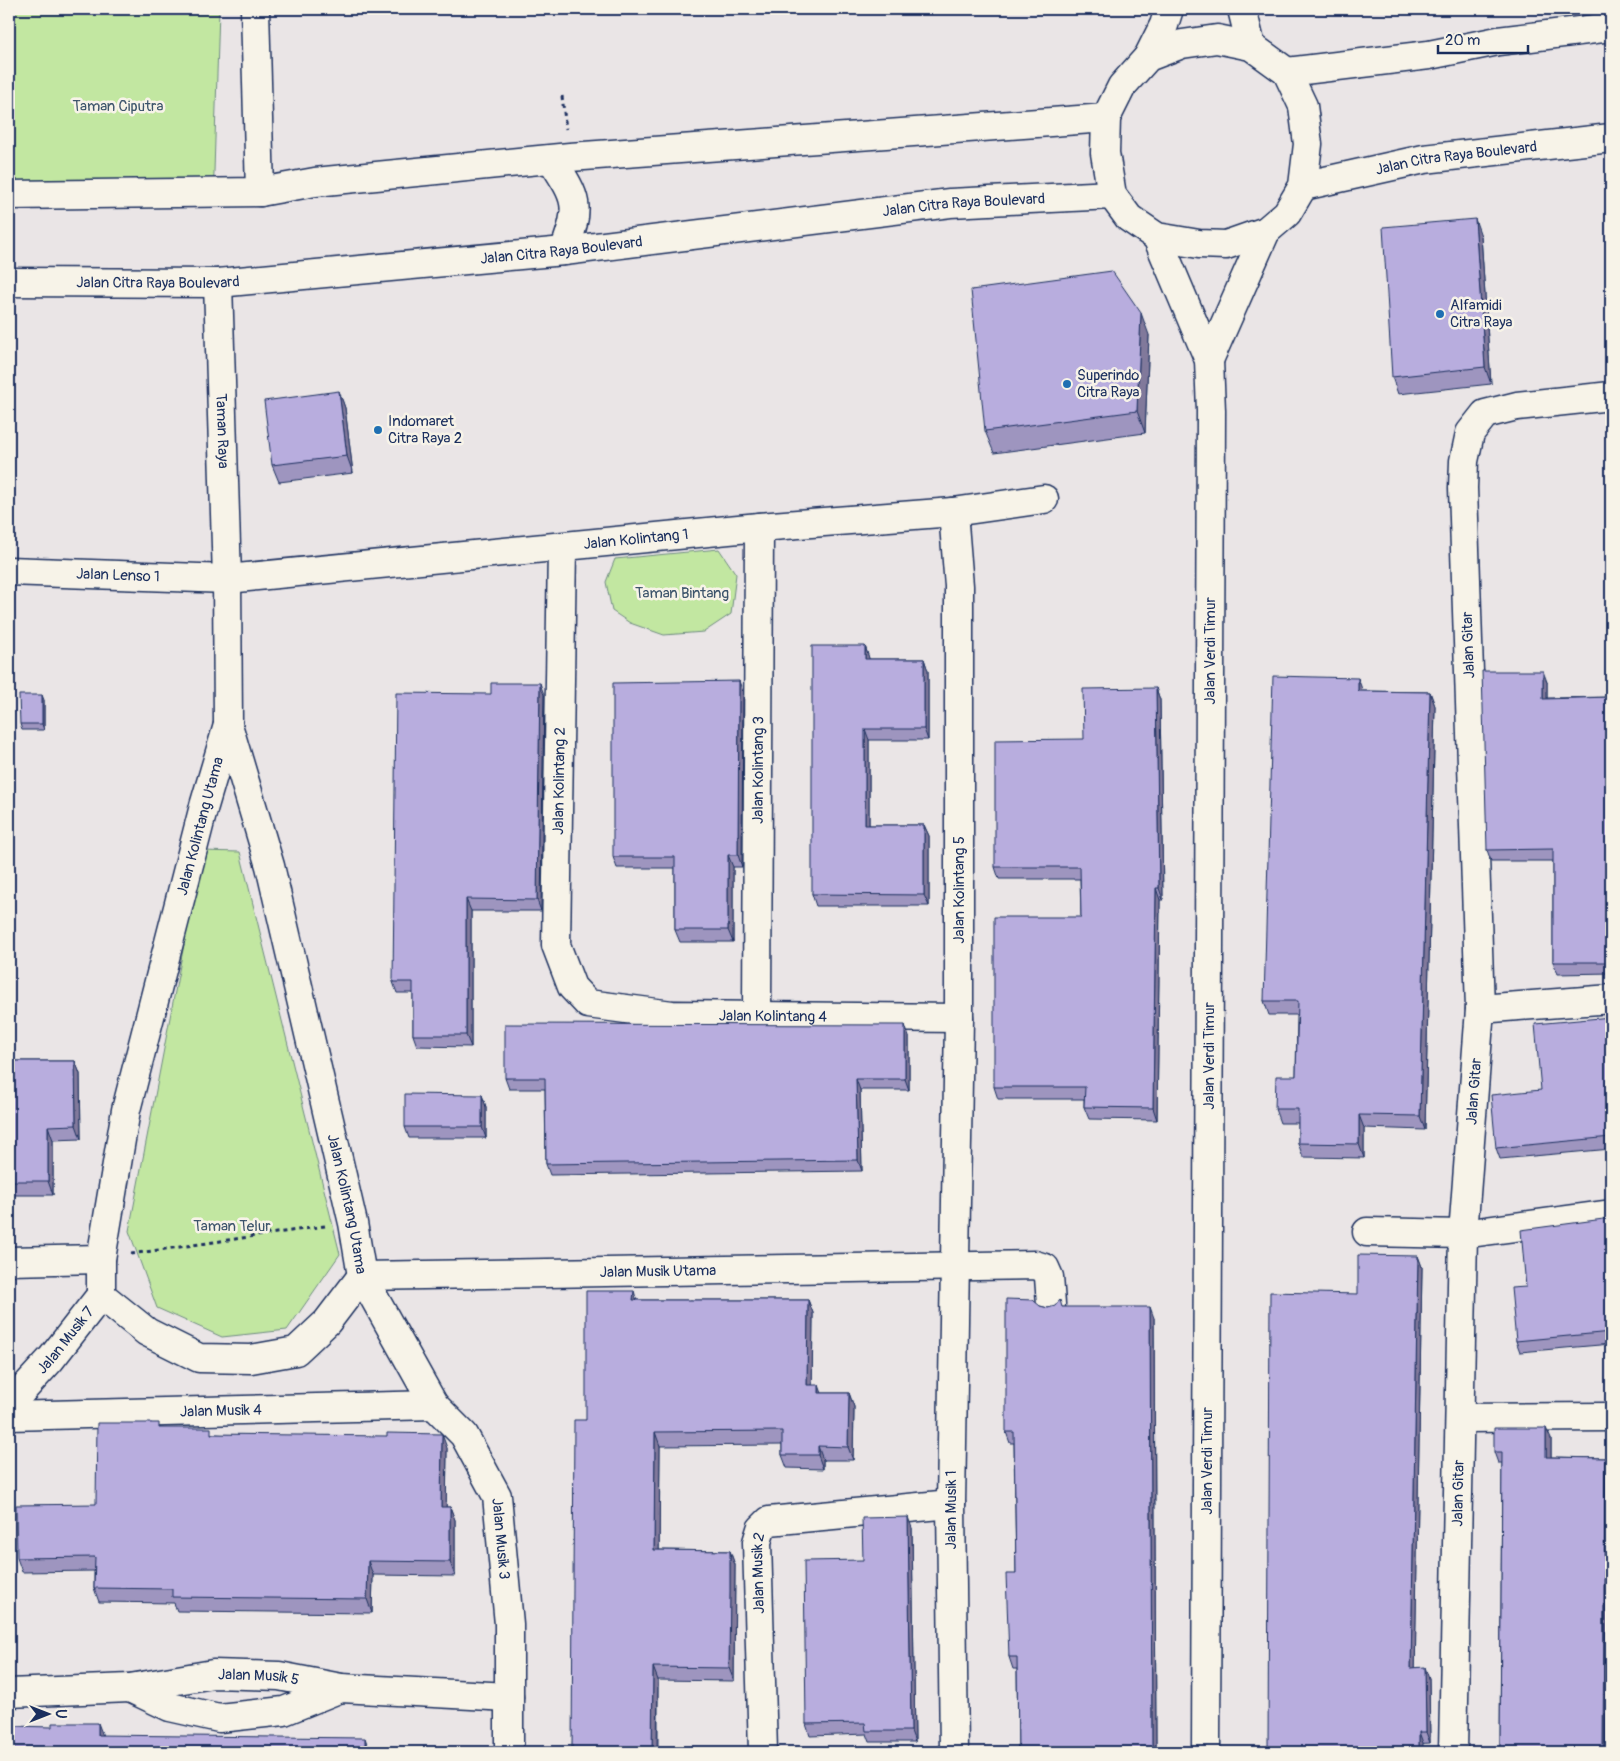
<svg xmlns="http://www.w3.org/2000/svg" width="1620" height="1761" font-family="Pangolin,sans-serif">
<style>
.green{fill:#c2e7a1;stroke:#6e8b80}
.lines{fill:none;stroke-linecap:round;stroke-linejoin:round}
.minor-casing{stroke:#1b2f5e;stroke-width:31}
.tertiary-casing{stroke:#1b2f5e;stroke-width:31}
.secondary-casing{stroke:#1b2f5e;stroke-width:31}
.path{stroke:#1b2f5e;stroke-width:3;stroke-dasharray:4 4;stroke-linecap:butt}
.minor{stroke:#f7f3e8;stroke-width:28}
.tertiary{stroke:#f7f3e8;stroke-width:28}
.secondary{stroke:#f7f3e8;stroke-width:28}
.wall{fill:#9e95bf;stroke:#1b2f5e}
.shaded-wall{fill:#81799b;stroke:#1b2f5e}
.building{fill:#b8adde;stroke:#1b2f5e}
.poi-dot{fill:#1f6fb2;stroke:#f7f3e8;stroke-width:2}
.labels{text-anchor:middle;stroke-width:5;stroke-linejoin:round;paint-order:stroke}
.park-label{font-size:15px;fill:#3c546b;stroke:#f7f3e8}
.street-label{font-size:15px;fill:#1b2f5e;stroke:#f7f3e8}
.poi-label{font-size:15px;fill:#1b2f5e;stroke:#f7f3e8;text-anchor:start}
</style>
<rect width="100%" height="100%" fill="#eae5e6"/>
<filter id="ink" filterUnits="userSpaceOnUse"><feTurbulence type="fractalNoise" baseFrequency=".02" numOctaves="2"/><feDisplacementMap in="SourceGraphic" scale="10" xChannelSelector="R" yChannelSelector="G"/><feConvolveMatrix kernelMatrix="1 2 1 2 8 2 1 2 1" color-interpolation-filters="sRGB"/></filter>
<g filter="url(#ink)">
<g class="green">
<path d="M 9,9 L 219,9 L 213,204 L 9,200 Z"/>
<path d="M 719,549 L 736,574 L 731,614 L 704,632 L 664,635 L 630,623 L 612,611 L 606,582 L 615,559 Z"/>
<path d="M 202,851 L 240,852 L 340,1254 L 287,1330 L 222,1337 L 157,1308 L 129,1231 Z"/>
</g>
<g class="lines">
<defs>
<g id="minor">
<path d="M 255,9 L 260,192"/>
<path d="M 1242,9 L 1251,46"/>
<path d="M 1148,57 L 1164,25 L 1169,9"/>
<path id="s1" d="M 218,283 L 227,579 L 228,725 L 270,866 L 353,1223 L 362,1276 L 434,1405 L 464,1435 L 497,1496 L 509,1624 L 509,1752"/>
<path d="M 953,512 L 959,586 L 959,1018 L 951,1504 L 954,1752"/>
<path id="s2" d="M 562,548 L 556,945 L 572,987 L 588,1004 L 672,1015 L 959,1018"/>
<path id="s3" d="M 9,571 L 227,579 L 759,527 L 953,512 L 1044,499"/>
<path d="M 228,725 L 204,806 L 126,1110 L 101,1259 L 101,1295 L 147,1332 L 199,1358 L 251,1359 L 296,1351 L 327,1322 L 362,1276"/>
<path d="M 1480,1009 L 1611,999"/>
<path id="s4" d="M 757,1014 L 759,527"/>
<path d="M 1367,1232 L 1463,1234 L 1611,1214"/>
<path d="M 9,1261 L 101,1259"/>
<path id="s5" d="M 362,1276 L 1035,1265 L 1045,1268 L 1049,1277 L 1051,1304"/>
<path id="s6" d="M 9,1405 L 51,1359 L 101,1295"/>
<path id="s7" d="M 9,1416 L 434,1405"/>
<path d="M 1460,1418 L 1611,1417"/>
<path d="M 130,1688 L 170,1707 L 219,1718 L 284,1711 L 341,1688"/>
<path id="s8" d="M 9,1693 L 130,1688 L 213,1674 L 279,1676 L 341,1688 L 509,1697"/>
<path id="s9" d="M 763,1752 L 757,1542 L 761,1529 L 769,1521 L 951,1504"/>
<path id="s10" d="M 1453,1752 L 1463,1234 L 1480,1009 L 1463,488 L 1464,461 L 1470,433 L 1485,414 L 1517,406 L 1611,396"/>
</g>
<g id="tertiary">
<path d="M 1157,237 L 1209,360 L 1211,411 L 1206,1752"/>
<path d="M 1209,360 L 1266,231"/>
</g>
<g id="secondary">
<path d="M 1217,39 L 1251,46 L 1287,72 L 1303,106 L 1308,144 L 1303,186 L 1287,213 L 1266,231 L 1226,245 L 1199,244 L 1157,237 L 1129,218 L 1112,195 L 1105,153 L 1106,118 L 1122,86 L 1148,57 L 1182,44 Z"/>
<path d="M 1287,72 L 1429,55 L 1498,41 L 1611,27"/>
<path d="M 552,160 C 578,200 581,205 564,251"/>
<path id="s11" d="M 1303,186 L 1424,159 L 1611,138"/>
<path d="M 9,195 L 260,192 L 315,182 L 570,157 L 1106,118"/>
<path id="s12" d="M 9,282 L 218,283 L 564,251 L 950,203 L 1112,195"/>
</g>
</defs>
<use href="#minor" class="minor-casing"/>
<use href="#tertiary" class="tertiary-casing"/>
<use href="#secondary" class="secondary-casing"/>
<g class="path">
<path d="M 562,96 L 566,129"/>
<path d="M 131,1254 L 325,1226"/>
</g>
<use href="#minor" class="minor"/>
<use href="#tertiary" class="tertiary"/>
<use href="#secondary" class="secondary"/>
</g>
<g class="wall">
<path d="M 1481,236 L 1491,384 L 1398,394 L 1392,377 Z"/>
<path d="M 1149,335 L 1145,433 L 994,453 L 985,431 Z"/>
<path d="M 339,391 L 345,408 L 353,473 L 279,482 L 272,465 Z"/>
<path d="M 865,646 L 869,659 L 924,659 L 928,671 L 928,740 L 869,740 L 869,825 L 924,825 L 929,836 L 929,906 L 816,906 L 812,894 Z"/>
<path d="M 1547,682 L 1547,698 L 1611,697 L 1611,973 L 1558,974 L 1553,962 L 1553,861 L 1491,861 L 1487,850 Z"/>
<path d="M 1156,688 L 1160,700 L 1163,900 L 1160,900 L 1157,1120 L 1089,1119 L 1084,1107 L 1084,1099 L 998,1099 L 994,1087 L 1081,917 L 1080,879 L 999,879 L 995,867 L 1084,739 Z"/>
<path d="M 1363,691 L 1430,692 L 1435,706 L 1425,1130 L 1364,1128 L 1364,1158 L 1303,1157 L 1298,1143 L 1298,1123 L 1280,1123 L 1275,1109 L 1296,1076 L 1297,1015 L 1269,1015 L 1264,1001 Z"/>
<path d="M 743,692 L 742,867 L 733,867 L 733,942 L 680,942 L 675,930 L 675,868 L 617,868 L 613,857 Z"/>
<path d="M 544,695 L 541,911 L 471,911 L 471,1047 L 417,1046 L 413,1035 L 413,993 L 397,993 L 393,982 Z"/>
<path d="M 44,700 L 44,730 L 22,730 L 20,724 Z"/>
<path d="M 1611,1017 L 1611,1149 L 1500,1159 L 1496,1148 L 1541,1090 Z"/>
<path d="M 909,1037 L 909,1090 L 860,1090 L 862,1171 L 550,1175 L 546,1164 L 545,1089 L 509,1089 L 505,1078 Z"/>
<path d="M 9,1061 L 75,1061 L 80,1074 L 81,1139 L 53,1140 L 53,1195 L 9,1195 Z"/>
<path d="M 482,1095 L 486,1107 L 486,1138 L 409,1138 L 405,1127 Z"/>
<path d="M 1611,1218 L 1611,1344 L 1520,1352 L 1516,1341 L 1526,1287 Z"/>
<path d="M 1418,1256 L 1422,1267 L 1415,1667 L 1429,1679 L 1430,1743 L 1268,1752 L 1358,1294 Z"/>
<path d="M 637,1300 L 808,1300 L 813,1313 L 812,1385 L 822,1393 L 849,1393 L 854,1407 L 853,1460 L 823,1460 L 823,1469 L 787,1468 L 782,1455 L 782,1445 L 660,1446 L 659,1550 L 730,1551 L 735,1565 L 734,1681 L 658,1680 L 658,1752 L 572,1752 L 586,1420 Z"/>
<path d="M 1040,1306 L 1048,1308 L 1062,1307 L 1154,1318 L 1156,1752 L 1018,1752 L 1017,1669 L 1013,1669 L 1009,1657 L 1016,1574 L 1014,1443 L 1010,1443 L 1006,1432 Z"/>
<path d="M 160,1428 L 213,1434 L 447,1448 L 446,1507 L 450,1507 L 455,1520 L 455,1576 L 373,1575 L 372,1613 L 177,1611 L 174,1603 L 99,1602 L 94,1588 L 94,1571 L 22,1572 L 17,1558 L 96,1504 Z"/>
<path d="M 1551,1439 L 1551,1457 L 1605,1458 L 1609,1469 L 1607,1752 L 1500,1752 L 1502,1463 L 1498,1463 L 1494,1452 Z"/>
<path d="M 912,1528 L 915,1742 L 870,1742 L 867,1734 L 810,1736 L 806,1724 L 863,1560 Z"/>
</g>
<g class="shaded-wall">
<path d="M 1475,219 L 1481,236 L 1491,384 L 1485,367 Z"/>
<path d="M 1141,313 L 1149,335 L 1145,433 L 1137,411 Z"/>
<path d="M 339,391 L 345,408 L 353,473 L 347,456 Z"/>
<path d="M 865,646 L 869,658 L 869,671 L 865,659 Z"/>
<path d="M 924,659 L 928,671 L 928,740 L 924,729 Z"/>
<path d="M 1543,671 L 1547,682 L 1547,710 L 1543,699 Z"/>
<path d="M 1358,678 L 1363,692 L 1358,691 Z"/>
<path d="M 739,681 L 743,692 L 742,867 L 738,855 Z"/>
<path d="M 540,683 L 544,695 L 541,911 L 537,900 Z"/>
<path d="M 1156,688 L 1160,700 L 1163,900 L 1159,888 Z"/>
<path d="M 1430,692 L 1435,706 L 1425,1130 L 1420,1116 Z"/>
<path d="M 42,695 L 44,700 L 44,730 L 42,724 Z"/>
<path d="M 865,729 L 869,740 L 869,836 L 865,825 Z"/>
<path d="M 924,825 L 929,836 L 929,906 L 924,895 Z"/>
<path d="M 9,842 L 11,848 L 10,871 L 9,867 Z"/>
<path d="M 728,855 L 733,867 L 733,942 L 728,930 Z"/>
<path d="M 1156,888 L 1160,900 L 1157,1120 L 1153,1108 Z"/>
<path d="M 466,899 L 471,911 L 471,1047 L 466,1035 Z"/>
<path d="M 905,1025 L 909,1037 L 909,1090 L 905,1079 Z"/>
<path d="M 75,1061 L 80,1074 L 81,1139 L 76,1125 Z"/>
<path d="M 856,1079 L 860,1090 L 862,1171 L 858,1160 Z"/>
<path d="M 482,1095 L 486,1107 L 486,1138 L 482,1127 Z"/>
<path d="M 1359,1115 L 1364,1128 L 1364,1158 L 1359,1144 Z"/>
<path d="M 48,1126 L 53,1140 L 53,1195 L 48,1181 Z"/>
<path d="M 1418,1256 L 1422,1267 L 1415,1679 L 1411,1668 Z"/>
<path d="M 634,1291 L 638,1305 L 633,1300 Z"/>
<path d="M 808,1300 L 813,1313 L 812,1398 L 807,1385 Z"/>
<path d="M 1150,1307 L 1154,1318 L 1156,1752 L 1152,1752 Z"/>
<path d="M 819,1385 L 824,1399 L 819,1393 Z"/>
<path d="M 849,1393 L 854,1407 L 853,1460 L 848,1447 Z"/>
<path d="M 1546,1428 L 1551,1439 L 1551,1468 L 1546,1457 Z"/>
<path d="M 655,1432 L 660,1446 L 659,1564 L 654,1550 Z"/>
<path d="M 442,1434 L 447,1448 L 446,1520 L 441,1507 Z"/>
<path d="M 818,1446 L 823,1460 L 823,1469 L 818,1455 Z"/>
<path d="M 1605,1458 L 1609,1469 L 1607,1752 L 1603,1752 Z"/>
<path d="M 450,1507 L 455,1520 L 455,1576 L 450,1562 Z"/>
<path d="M 908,1517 L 912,1528 L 915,1742 L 911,1731 Z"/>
<path d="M 730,1551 L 735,1565 L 734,1681 L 729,1668 Z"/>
<path d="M 368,1561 L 373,1575 L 372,1613 L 367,1599 Z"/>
<path d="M 653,1667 L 658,1680 L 657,1752 L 652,1752 Z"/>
<path d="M 1425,1667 L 1429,1679 L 1430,1743 L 1426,1732 Z"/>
<path d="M 98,1723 L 103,1736 L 98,1735 Z"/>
<path d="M 1419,1732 L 1423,1743 L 1423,1752 L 1419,1752 Z"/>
<path d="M 365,1738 L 370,1752 L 365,1748 Z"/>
</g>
<g class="building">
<path d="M 1475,219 L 1485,367 L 1392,377 L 1383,227 Z"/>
<path d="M 1112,271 L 1141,313 L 1137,411 L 985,431 L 971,290 Z"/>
<path d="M 339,391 L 347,456 L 272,465 L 264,401 Z"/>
<path d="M 812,646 L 865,646 L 865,659 L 924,659 L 924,729 L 865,729 L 865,825 L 924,825 L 924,895 L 812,894 Z"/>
<path d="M 1482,671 L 1543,671 L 1543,699 L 1611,697 L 1611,962 L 1553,962 L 1553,849 L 1487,850 Z"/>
<path d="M 1273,676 L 1358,678 L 1358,691 L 1430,692 L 1420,1116 L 1359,1115 L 1359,1144 L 1298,1143 L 1298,1109 L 1275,1109 L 1276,1076 L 1296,1076 L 1298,1001 L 1264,1001 Z"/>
<path d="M 739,681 L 738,855 L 728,855 L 728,930 L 675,930 L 675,857 L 613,857 L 613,683 Z"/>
<path d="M 491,683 L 540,683 L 537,900 L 466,899 L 466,1035 L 413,1035 L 413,982 L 393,982 L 396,693 L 491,694 Z"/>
<path d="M 1156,688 L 1159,888 L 1156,888 L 1153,1108 L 1084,1107 L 1085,1087 L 994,1087 L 994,917 L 1081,917 L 1080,867 L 995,867 L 995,740 L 1084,739 L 1083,689 Z"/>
<path d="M 19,695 L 42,695 L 42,724 L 20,724 Z"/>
<path d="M 1611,1017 L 1611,1137 L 1496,1148 L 1491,1095 L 1541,1090 L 1535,1024 Z"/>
<path d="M 505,1024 L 905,1025 L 905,1079 L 856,1079 L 858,1160 L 546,1164 L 545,1078 L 505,1078 Z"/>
<path d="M 9,1061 L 75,1061 L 76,1125 L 48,1126 L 48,1181 L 9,1181 Z"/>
<path d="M 405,1094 L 482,1095 L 482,1127 L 405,1127 Z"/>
<path d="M 1611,1218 L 1611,1332 L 1516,1341 L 1511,1288 L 1526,1287 L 1521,1230 Z"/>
<path d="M 1358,1255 L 1418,1256 L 1411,1668 L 1425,1667 L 1426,1732 L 1419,1732 L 1419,1752 L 1268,1752 L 1270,1292 L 1358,1294 Z"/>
<path d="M 586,1291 L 634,1291 L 633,1300 L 808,1300 L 807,1385 L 819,1385 L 819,1393 L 849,1393 L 848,1447 L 818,1446 L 818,1455 L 782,1455 L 782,1431 L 655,1432 L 654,1550 L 730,1551 L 730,1591 L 729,1668 L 653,1667 L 652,1752 L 572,1752 L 574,1420 L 586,1420 Z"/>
<path d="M 1006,1299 L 1033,1300 L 1040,1306 L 1048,1308 L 1055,1306 L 1060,1300 L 1062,1307 L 1150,1307 L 1152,1752 L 1018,1752 L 1017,1657 L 1009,1657 L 1006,1574 L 1016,1574 L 1014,1432 L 1006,1432 Z"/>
<path d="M 97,1423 L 159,1423 L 159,1428 L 211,1428 L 211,1434 L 387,1436 L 387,1433 L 442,1434 L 441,1507 L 450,1507 L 450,1562 L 368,1561 L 367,1599 L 172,1597 L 172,1589 L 94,1588 L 95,1557 L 17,1558 L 16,1505 L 96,1504 Z"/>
<path d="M 1494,1428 L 1546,1428 L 1546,1457 L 1605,1458 L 1603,1752 L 1500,1752 L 1502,1452 L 1494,1452 Z"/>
<path d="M 908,1517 L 911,1731 L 866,1731 L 865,1723 L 806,1724 L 804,1561 L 863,1560 L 862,1518 Z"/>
<path d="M 52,1723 L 98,1723 L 98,1735 L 365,1738 L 365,1748 L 474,1749 L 474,1752 L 11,1752 L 11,1726 L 52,1727 Z"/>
</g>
</g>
<g class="poi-dot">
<circle cx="1440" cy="314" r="5"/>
<circle cx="1067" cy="384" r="5"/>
<circle cx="378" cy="430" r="5"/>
</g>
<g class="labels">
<g class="park-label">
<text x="118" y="111">Taman Ciputra</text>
<text x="682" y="598">Taman Bintang</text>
<text x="232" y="1231">Taman Telur</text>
</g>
<g class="street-label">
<text dy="5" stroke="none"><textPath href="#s11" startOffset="156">Jalan Citra Raya Boulevard</textPath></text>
<text dy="5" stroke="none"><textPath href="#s12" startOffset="959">Jalan Citra Raya Boulevard</textPath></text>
<text dy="5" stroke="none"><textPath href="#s12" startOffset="554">Jalan Citra Raya Boulevard</textPath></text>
<text dy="5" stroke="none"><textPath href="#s12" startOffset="149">Jalan Citra Raya Boulevard</textPath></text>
<text dy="5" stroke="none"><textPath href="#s1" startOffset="148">Taman Raya</textPath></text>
<text dy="5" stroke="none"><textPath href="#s3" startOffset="629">Jalan Kolintang 1</textPath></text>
<text dy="5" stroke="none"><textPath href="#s3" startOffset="109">Jalan Lenso 1</textPath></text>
<text transform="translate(1468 645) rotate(-92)" y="5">Jalan Gitar</text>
<text transform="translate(1210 651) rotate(-90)" y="5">Jalan Verdi Timur</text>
<text dy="5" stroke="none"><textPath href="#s4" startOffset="244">Jalan Kolintang 3</textPath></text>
<text transform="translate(559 781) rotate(-89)" y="5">Jalan Kolintang 2</text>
<text transform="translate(200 826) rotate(-75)" y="5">Jalan Kolintang Utama</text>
<text transform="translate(959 890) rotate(-90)" y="5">Jalan Kolintang 5</text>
<text dy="5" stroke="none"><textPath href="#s2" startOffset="651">Jalan Kolintang 4</textPath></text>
<text transform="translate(1209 1056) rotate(-90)" y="5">Jalan Verdi Timur</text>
<text dy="5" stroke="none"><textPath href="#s10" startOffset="661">Jalan Gitar</textPath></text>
<text dy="5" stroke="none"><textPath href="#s1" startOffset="936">Jalan Kolintang Utama</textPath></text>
<text dy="5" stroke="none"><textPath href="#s5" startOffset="296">Jalan Musik Utama</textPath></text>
<text dy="5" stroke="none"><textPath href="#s6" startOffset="86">Jalan Musik 7</textPath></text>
<text dy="5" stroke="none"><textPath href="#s7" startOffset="212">Jalan Musik 4</textPath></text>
<text transform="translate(1207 1461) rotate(-90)" y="5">Jalan Verdi Timur</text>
<text dy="5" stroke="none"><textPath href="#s10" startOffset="259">Jalan Gitar</textPath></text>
<text transform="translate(951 1510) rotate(-90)" y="5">Jalan Musik 1</text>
<text dy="5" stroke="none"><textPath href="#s1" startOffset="1312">Jalan Musik 3</textPath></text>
<text dy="5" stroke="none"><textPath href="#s9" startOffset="179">Jalan Musik 2</textPath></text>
<text dy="5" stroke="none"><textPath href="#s8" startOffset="251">Jalan Musik 5</textPath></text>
</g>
<g class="poi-label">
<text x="1450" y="310">Alfamidi<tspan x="1450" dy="17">Citra Raya</tspan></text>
<text x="1077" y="380">Superindo<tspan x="1077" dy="17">Citra Raya</tspan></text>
<text x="388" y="426">Indomaret<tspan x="388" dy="17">Citra Raya 2</tspan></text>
</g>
</g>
<rect width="1620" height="1761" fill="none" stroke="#f7f3e8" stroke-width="30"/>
<rect x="15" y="15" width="1590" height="1731" fill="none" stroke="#1b2f5e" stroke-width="2" filter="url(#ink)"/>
<g transform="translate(48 1714) rotate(90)" stroke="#f7f3e8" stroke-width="4" paint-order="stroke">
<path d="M0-4L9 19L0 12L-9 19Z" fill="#1b2f5e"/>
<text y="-8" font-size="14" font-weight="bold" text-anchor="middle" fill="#1b2f5e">U</text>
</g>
<path d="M1438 45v8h90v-8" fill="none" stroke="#1b2f5e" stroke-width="2.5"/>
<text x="1445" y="45" font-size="15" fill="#1b2f5e" stroke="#f7f3e8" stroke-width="4" paint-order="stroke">20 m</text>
</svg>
